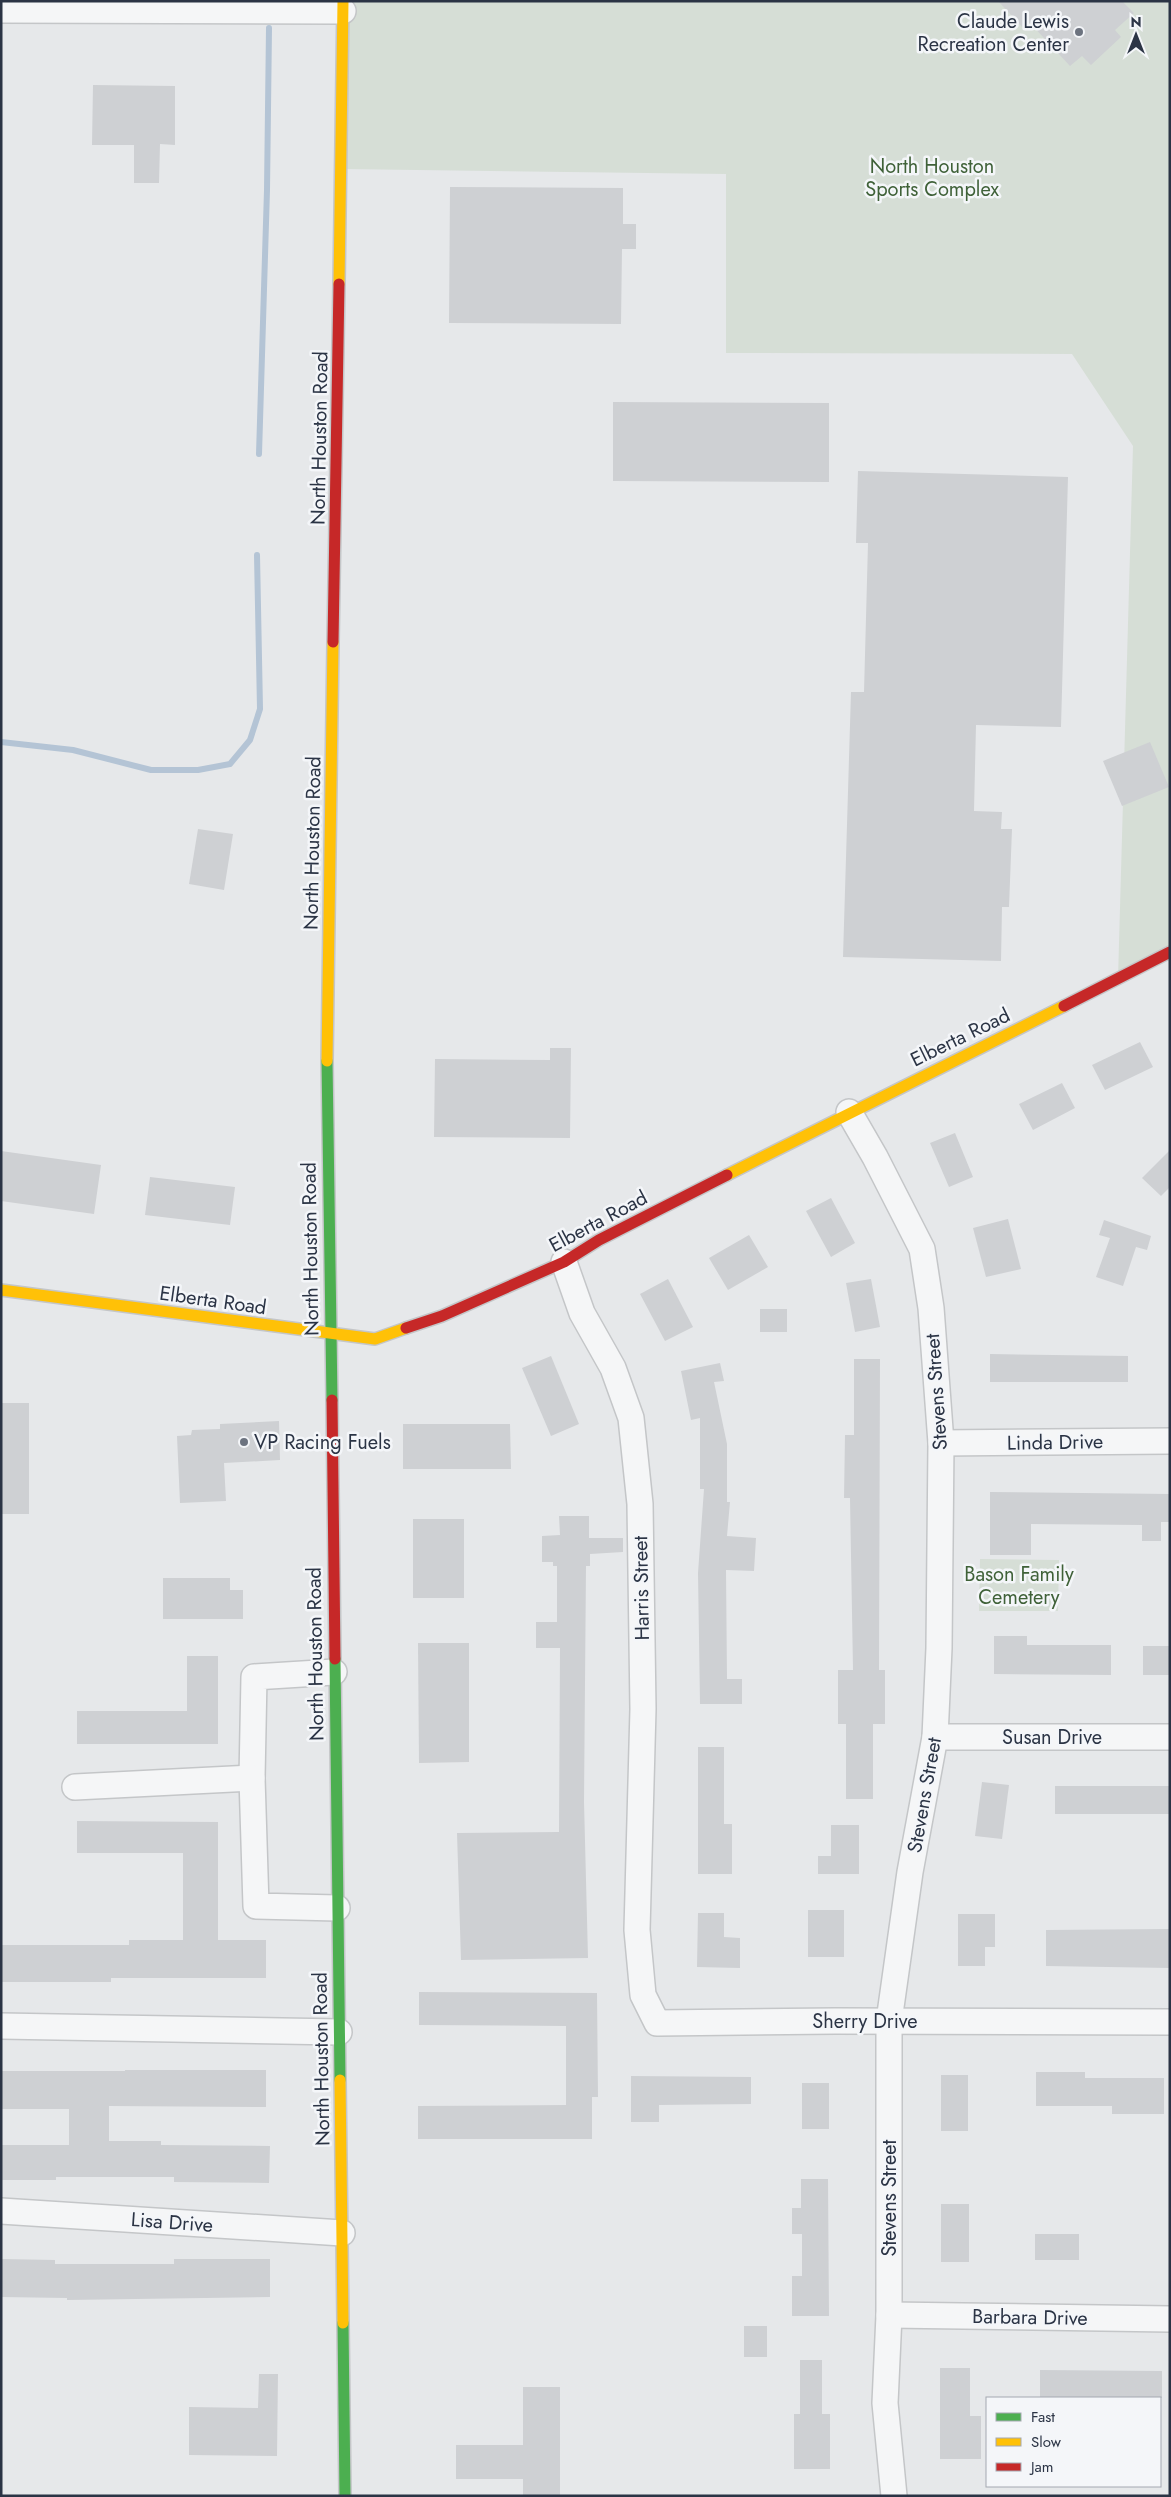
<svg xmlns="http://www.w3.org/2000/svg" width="1171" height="2497" font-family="Jost,sans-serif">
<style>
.green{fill:#d6ded6}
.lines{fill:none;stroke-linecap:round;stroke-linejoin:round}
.stream{stroke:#b4c4d5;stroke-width:6}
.building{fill:#ced0d3}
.street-casing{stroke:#c4c6c8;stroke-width:28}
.fast-casing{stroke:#c4c6c8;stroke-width:14}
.slow-casing{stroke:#c4c6c8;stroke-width:14}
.jam-casing{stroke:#c4c6c8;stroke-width:14}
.street{stroke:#f5f6f7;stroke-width:25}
.fast{stroke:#4caf50;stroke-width:11}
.slow{stroke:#ffc107;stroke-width:11}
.jam{stroke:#c62828;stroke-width:11}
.poi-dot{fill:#6c737f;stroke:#f4f6f9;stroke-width:2}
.labels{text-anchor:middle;stroke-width:5;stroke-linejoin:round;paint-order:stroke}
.poi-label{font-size:20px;fill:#2b3445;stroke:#f4f6f9;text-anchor:end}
.park-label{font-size:20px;fill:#3f6138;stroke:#f4f6f9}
.street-label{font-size:20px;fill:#2b3445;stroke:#f4f6f9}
</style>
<rect width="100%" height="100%" fill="#e6e8ea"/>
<g class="green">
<path d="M 343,1 L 1170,1 L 1170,953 L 1118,979 L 1133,446 L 1072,354 L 726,353 L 726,174 L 342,169 Z"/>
<path d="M 980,1559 L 1059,1560 L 1058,1611 L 979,1611 Z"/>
</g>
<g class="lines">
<g class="stream">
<path d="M 259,454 L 267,190 L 269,28"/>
<path d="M 1,742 L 73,750 L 151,770 L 198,770 L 230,764 L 250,740 L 260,709 L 257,555"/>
</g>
</g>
<g class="building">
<path d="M 998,1 L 1122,1 L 1134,13 L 1115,30 L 1121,37 L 1091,65 L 1082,56 L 1070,66 L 1030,23 L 1024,29 Z"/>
<path d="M 93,85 L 175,86 L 175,145 L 160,144 L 159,183 L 134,183 L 134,145 L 92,145 Z"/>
<path d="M 450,187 L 623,188 L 623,224 L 636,224 L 636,249 L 622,249 L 621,324 L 449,323 Z"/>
<path d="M 613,402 L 829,403 L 829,482 L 613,481 Z"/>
<path d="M 858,471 L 1068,477 L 1061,727 L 976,725 L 974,811 L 1002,812 L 1001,829 L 1012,829 L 1009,907 L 1002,907 L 1001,961 L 843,957 L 851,692 L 864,692 L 868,543 L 856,543 Z"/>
<path d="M 1150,742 L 1169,787 L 1122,806 L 1103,761 Z"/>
<path d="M 198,829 L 233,834 L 224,890 L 189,884 Z"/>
<path d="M 1140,1042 L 1153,1067 L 1105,1090 L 1092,1065 Z"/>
<path d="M 550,1048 L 571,1048 L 570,1138 L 434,1137 L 435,1059 L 550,1060 Z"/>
<path d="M 1062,1083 L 1075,1108 L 1033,1130 L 1019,1104 Z"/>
<path d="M 955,1133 L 973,1177 L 949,1187 L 930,1143 Z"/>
<path d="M 1170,1150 L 1170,1187 L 1161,1196 L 1142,1178 Z"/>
<path d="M 1,1151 L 101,1165 L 94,1214 L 1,1201 Z"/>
<path d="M 150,1177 L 235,1187 L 230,1225 L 145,1215 Z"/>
<path d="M 831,1198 L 855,1243 L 831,1257 L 806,1211 Z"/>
<path d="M 1008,1219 L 1021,1269 L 986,1277 L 973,1228 Z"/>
<path d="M 1104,1220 L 1151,1236 L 1147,1250 L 1136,1247 L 1123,1286 L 1096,1277 L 1110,1238 L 1099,1235 Z"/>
<path d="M 749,1235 L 768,1267 L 728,1290 L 709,1258 Z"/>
<path d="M 668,1279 L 693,1327 L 665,1341 L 640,1294 Z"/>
<path d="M 871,1279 L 880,1327 L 855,1332 L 846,1283 Z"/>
<rect x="760" y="1309" width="27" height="23"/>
<path d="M 990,1354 L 1128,1356 L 1128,1382 L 990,1382 Z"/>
<path d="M 551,1356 L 579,1424 L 551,1436 L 522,1368 Z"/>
<path d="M 854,1359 L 880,1359 L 879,1670 L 885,1670 L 885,1724 L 873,1724 L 873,1799 L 846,1799 L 846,1724 L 838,1724 L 838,1670 L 853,1670 L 850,1498 L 844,1498 L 845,1435 L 854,1435 Z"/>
<path d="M 720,1363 L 724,1381 L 714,1382 L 727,1444 L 727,1502 L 730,1502 L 727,1536 L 756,1538 L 754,1571 L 726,1570 L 727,1679 L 742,1679 L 742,1704 L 700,1704 L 698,1573 L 704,1489 L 700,1489 L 700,1418 L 691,1420 L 681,1371 Z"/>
<rect x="1" y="1403" width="28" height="111"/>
<path d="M 279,1421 L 280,1460 L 224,1463 L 226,1501 L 180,1503 L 177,1436 L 191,1435 L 192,1430 L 220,1429 L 220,1424 Z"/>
<path d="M 403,1424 L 510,1424 L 511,1469 L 403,1469 Z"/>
<path d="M 990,1492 L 1170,1494 L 1170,1522 L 1161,1522 L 1161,1541 L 1142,1541 L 1142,1525 L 1031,1524 L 1031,1555 L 990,1555 Z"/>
<path d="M 559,1516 L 589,1516 L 589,1538 L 623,1538 L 623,1552 L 590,1554 L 590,1566 L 586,1566 L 584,1802 L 588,1958 L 461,1960 L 457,1833 L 559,1832 L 560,1648 L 536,1648 L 536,1622 L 557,1622 L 557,1566 L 553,1566 L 553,1562 L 542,1562 L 542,1536 L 560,1535 Z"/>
<rect x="413" y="1519" width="51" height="79"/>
<path d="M 163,1578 L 230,1578 L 230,1590 L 243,1590 L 243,1619 L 163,1619 Z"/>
<path d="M 994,1636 L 1027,1636 L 1027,1645 L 1111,1645 L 1111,1675 L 994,1674 Z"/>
<path d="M 418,1643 L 469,1643 L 469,1762 L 419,1763 Z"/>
<rect x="1143" y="1646" width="27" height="29"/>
<path d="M 187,1656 L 218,1656 L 218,1744 L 77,1744 L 77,1711 L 187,1711 Z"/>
<path d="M 698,1747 L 724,1747 L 724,1824 L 732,1824 L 732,1874 L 698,1874 Z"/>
<path d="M 982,1782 L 1009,1785 L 1002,1839 L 975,1836 Z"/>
<rect x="1055" y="1786" width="115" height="28"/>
<path d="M 77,1821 L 218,1822 L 218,1940 L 266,1940 L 266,1978 L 111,1978 L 111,1982 L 1,1982 L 1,1945 L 129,1945 L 129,1940 L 183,1940 L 183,1853 L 77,1853 Z"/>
<path d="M 831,1825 L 859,1825 L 859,1874 L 818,1874 L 818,1856 L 831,1856 Z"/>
<rect x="808" y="1910" width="36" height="47"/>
<path d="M 698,1913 L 724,1913 L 724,1937 L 740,1938 L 740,1968 L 697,1967 Z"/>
<path d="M 958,1914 L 995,1914 L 995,1947 L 985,1947 L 985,1966 L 958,1966 Z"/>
<path d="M 1170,1929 L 1170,1968 L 1046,1966 L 1046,1930 Z"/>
<path d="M 419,1992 L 597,1993 L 598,2097 L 592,2097 L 592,2139 L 418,2139 L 418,2106 L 566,2105 L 566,2026 L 419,2025 Z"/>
<path d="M 125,2070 L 266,2070 L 266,2107 L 109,2106 L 109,2141 L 161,2141 L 161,2145 L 270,2146 L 269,2183 L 174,2182 L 174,2177 L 56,2177 L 56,2180 L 1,2180 L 1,2145 L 69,2145 L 69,2109 L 1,2109 L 1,2071 L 125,2071 Z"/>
<path d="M 1036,2072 L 1085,2072 L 1085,2078 L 1164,2078 L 1164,2114 L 1112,2114 L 1112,2106 L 1036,2106 Z"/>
<rect x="941" y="2075" width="27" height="56"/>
<path d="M 631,2076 L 751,2077 L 751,2104 L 659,2105 L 659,2122 L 631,2122 Z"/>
<rect x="802" y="2083" width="27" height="46"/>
<path d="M 801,2179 L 828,2179 L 829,2316 L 792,2316 L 792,2276 L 802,2276 L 802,2234 L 792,2234 L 792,2208 L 801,2208 Z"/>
<rect x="941" y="2204" width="28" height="58"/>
<rect x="1035" y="2234" width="44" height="26"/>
<path d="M 1,2259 L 55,2260 L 55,2264 L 174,2264 L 174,2259 L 270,2259 L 270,2297 L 67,2300 L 67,2298 L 1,2297 Z"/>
<rect x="744" y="2326" width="23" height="31"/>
<path d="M 800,2360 L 822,2360 L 822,2414 L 830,2414 L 830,2469 L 794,2469 L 794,2414 L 800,2414 Z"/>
<path d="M 940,2368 L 970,2368 L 970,2416 L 981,2416 L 981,2459 L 940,2459 Z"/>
<path d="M 1040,2370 L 1162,2371 L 1162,2398 L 1040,2398 Z"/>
<path d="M 259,2374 L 278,2374 L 277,2456 L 189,2455 L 189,2407 L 258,2408 Z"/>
<path d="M 523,2387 L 560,2387 L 560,2496 L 523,2496 L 523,2479 L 456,2479 L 456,2445 L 523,2445 Z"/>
</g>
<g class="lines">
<defs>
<g id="street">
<path d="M 1,10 L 343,11"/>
<path d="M 849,1112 L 875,1157 L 922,1249 L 931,1308 L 941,1443 L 939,1648 L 935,1737 L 910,1872 L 889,2021 L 889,2315 L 885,2403 L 894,2496"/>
<path d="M 564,1262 L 582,1313 L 613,1368 L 631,1418 L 640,1504 L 643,1709 L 637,1930 L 643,1995 L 657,2023 L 835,2021 L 1170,2022"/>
<path d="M 941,1443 L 1170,1441"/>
<path d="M 334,1672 L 254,1677 L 252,1778 L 256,1906 L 337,1908"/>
<path d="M 935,1737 L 1170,1737"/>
<path d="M 75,1787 L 252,1778"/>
<path d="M 1,2026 L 339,2032"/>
<path d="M 1,2211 L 342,2233"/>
<path d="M 889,2315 L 1170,2319"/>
</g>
<g id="fast">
<path d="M 327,1061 L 332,1400"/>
<path d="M 335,1659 L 340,2080"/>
<path d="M 343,2323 L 345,2496"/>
</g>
<g id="slow">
<path d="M 339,284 L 343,1"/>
<path d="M 327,1061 L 333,642"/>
<path d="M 727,1175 L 1064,1006"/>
<path d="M 1,1290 L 375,1339 L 406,1328"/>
<path d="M 340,2080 L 343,2323"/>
</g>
<g id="jam">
<path d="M 333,642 L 339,284"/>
<path d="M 1064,1006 L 1170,952"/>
<path d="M 406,1328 L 442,1316 L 564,1262 L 599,1240 L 727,1175"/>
<path d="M 332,1400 L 335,1659"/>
</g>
</defs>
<use href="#street" class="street-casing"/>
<use href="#fast" class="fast-casing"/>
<use href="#slow" class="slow-casing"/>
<use href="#jam" class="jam-casing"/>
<use href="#street" class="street"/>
<use href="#fast" class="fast"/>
<use href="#slow" class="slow"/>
<use href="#jam" class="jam"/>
</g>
<g class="poi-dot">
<circle cx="1079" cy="32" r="5"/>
<circle cx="244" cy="1442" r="5"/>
</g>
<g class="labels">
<g class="poi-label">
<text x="1069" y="28">Claude Lewis<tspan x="1069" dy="23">Recreation Center</tspan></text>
<text x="254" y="1449" text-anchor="start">VP Racing Fuels</text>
</g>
<g class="park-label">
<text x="932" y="173">North Houston<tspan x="932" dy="23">Sports Complex</tspan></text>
<text x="1019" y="1581">Bason Family<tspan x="1019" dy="23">Cemetery</tspan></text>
</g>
<g class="street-label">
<text transform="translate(319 438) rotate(-89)" y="7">North Houston Road</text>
<text transform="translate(312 843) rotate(-89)" y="7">North Houston Road</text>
<text transform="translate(960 1037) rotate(-26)" y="7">Elberta Road</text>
<text transform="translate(598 1221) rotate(-28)" y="7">Elberta Road</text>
<text transform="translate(310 1249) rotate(-91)" y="7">North Houston Road</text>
<text transform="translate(213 1300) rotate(8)" y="7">Elberta Road</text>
<text transform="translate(936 1392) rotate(-94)" y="7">Stevens Street</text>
<text transform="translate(1055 1442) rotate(-1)" y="7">Linda Drive</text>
<text transform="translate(641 1588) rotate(-91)" y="7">Harris Street</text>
<text transform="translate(315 1654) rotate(-91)" y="7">North Houston Road</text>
<text x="1052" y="1744">Susan Drive</text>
<text transform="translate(924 1795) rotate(-80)" y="7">Stevens Street</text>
<text x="865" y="2028">Sherry Drive</text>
<text transform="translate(321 2059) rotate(-91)" y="7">North Houston Road</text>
<text transform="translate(889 2198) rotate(-90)" y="7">Stevens Street</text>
<text transform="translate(172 2222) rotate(4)" y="7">Lisa Drive</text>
<text transform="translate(1030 2317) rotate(1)" y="7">Barbara Drive</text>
</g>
</g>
<rect width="1171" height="2497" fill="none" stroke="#2b3445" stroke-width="5"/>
<rect x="986" y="2397" width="175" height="90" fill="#f4f6f9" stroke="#a4a8b1"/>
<rect x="996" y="2413" width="25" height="8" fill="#4caf50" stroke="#a4a8b1"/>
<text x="1031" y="2422" font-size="15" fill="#2b3445">Fast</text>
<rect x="996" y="2438" width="25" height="8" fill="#ffc107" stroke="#a4a8b1"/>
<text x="1031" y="2447" font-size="15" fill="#2b3445">Slow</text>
<rect x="996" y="2463" width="25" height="8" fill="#c62828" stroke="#a4a8b1"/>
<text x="1031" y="2472" font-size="15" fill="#2b3445">Jam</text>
<g transform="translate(1136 35)" stroke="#f4f6f9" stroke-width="4" paint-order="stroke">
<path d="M0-4L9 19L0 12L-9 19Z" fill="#2b3445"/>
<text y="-8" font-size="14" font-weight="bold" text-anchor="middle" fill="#2b3445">N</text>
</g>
</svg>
